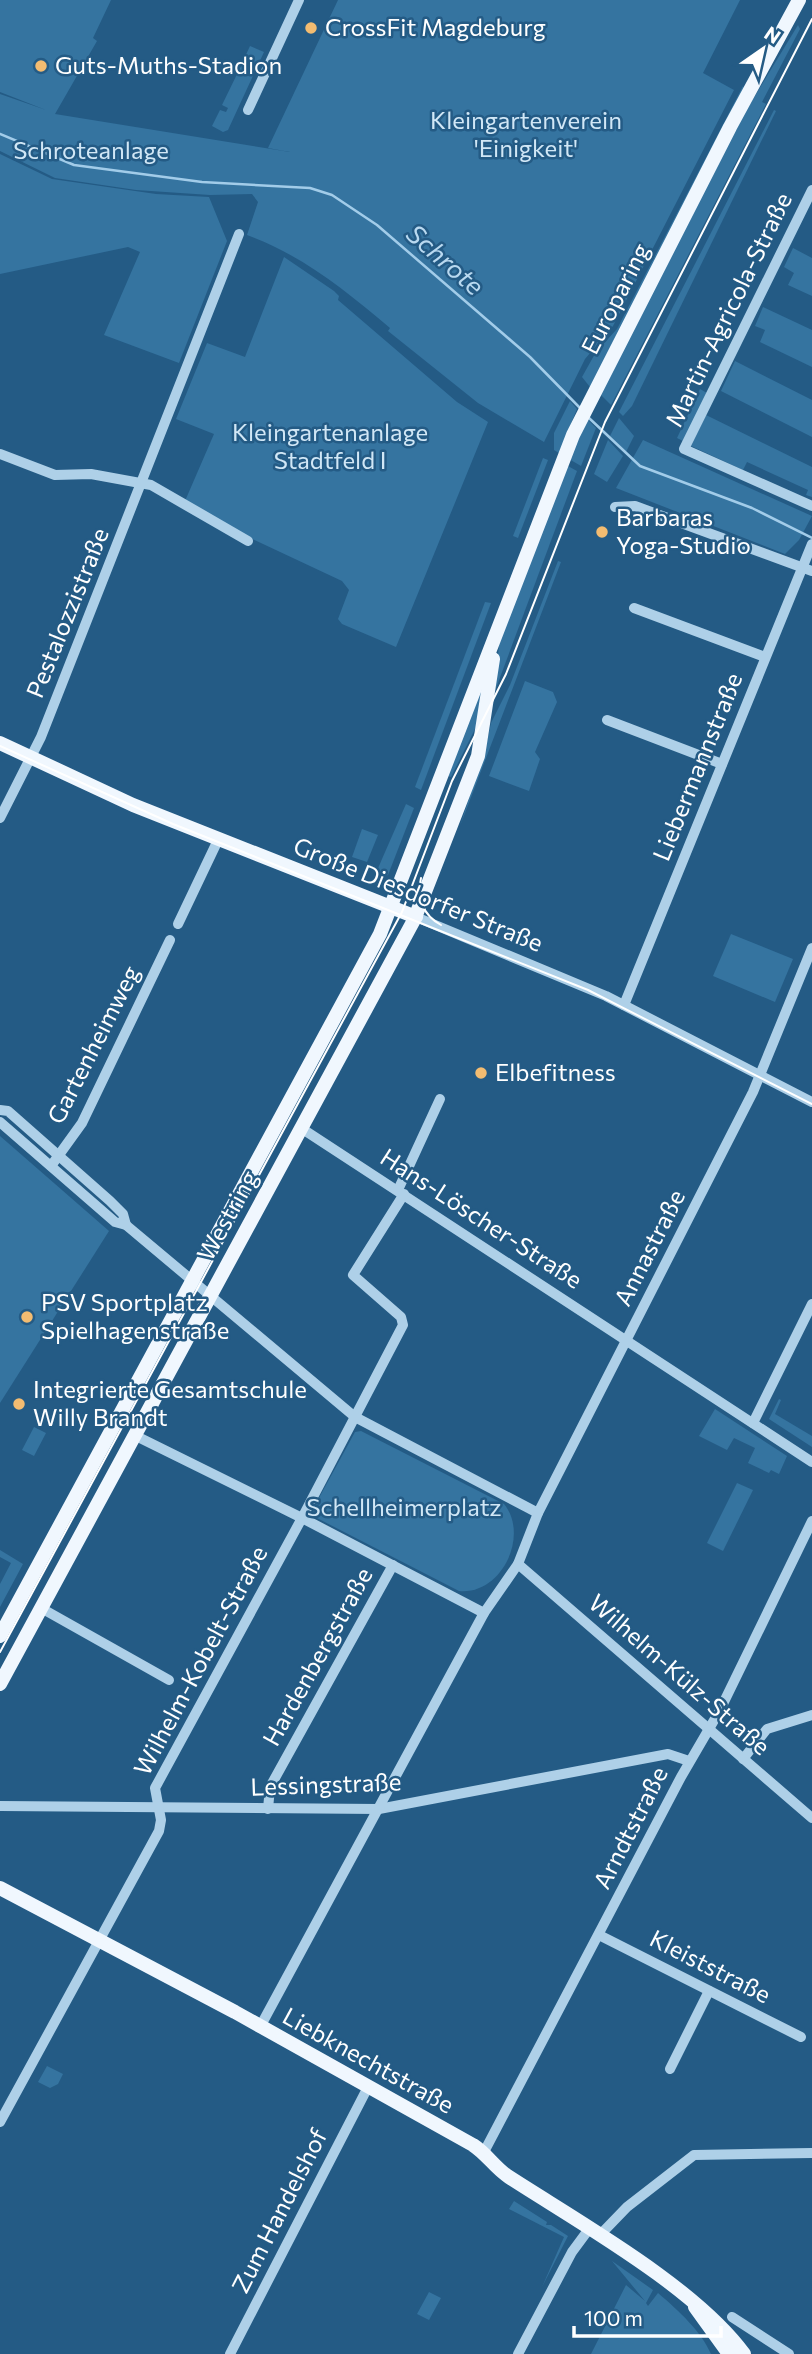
<svg xmlns="http://www.w3.org/2000/svg" width="812" height="2354" font-family="Commissioner,sans-serif">
<style>
.green{fill:#3574a0}
.lines{fill:none;stroke-linecap:round;stroke-linejoin:round}
.stream{stroke:#a2cce9;stroke-width:2.5}
.minor{stroke:#aed0e8;stroke-width:10}
.major{stroke:#f0f7fe;stroke-width:14}
.tram{stroke:#fff;stroke-width:2}
.poi-dot{fill:#f3bc71;stroke:#245b85;stroke-width:2.5}
.labels{text-anchor:middle;stroke-width:5;stroke-linejoin:round;paint-order:stroke}
.poi-label{font-size:24px;fill:#fff;stroke:#245b85;text-anchor:start}
.park-label{font-size:24px;fill:#d1e7f6;stroke:#245b85}
.street-label{font-size:24px;fill:#fff;stroke:#245b85}
.water-label{font-size:26px;font-style:italic;fill:#b9d9f0;stroke:#245b85}
</style>
<rect width="100%" height="100%" fill="#245b85"/>
<g class="green">
<path d="M 0,0 L 111,0 L 93,38 L 97,41 L 55,114 L 290,152 L 268,148 L 338,0 L 740,0 L 703,73 L 734,90 L 613,326 L 585,359 L 544,442 L 478,403 L 388,331 L 390,328 C 346,291 302,255 247,235 L 258,202 L 252,194 L 210,195 L 136,190 L 55,178 L 0,151 L 0,94 L 46,110 L 0,92 Z"/>
<path d="M 798,25 L 800,29 L 762,102 L 766,104 L 611,405 L 600,394 L 736,127 Z"/>
<path d="M 250,46 L 264,52 L 228,130 L 223,132 L 212,126 L 220,110 L 226,112 L 228,108 L 222,105 L 241,66 L 247,68 L 248,64 L 243,61 Z"/>
<path d="M 743,86 L 744,88 L 590,387 L 582,377 L 596,352 L 617,329 Z"/>
<path d="M 774,110 L 776,111 L 632,406 L 623,416 L 619,412 Z"/>
<path d="M 0,154 L 52,179 L 156,194 L 209,197 L 227,241 L 179,363 L 104,335 L 140,252 L 128,247 L 0,274 Z"/>
<path d="M 793,248 L 812,258 L 812,296 L 788,285 L 794,273 L 784,267 Z"/>
<path d="M 284,257 L 334,291 L 339,296 L 338,300 L 457,402 L 488,422 L 396,647 L 342,624 L 338,619 L 349,590 L 342,581 L 248,537 L 185,501 L 214,434 L 176,419 L 207,343 L 245,357 Z"/>
<path d="M 763,307 L 812,330 L 812,367 L 760,342 L 765,330 L 755,326 Z"/>
<path d="M 735,361 L 812,400 L 812,437 L 721,391 Z"/>
<path d="M 700,389 L 707,393 L 683,441 L 677,438 Z"/>
<path d="M 570,401 L 577,409 L 559,453 L 554,450 L 554,433 Z"/>
<path d="M 706,415 L 812,467 L 812,497 L 806,495 L 808,490 L 747,462 L 743,470 L 691,446 Z"/>
<path d="M 619,418 L 634,436 L 626,452 L 610,436 Z"/>
<path d="M 587,419 L 596,428 L 581,466 L 569,459 Z"/>
<path d="M 608,440 L 623,456 L 607,482 L 594,474 Z"/>
<path d="M 643,440 L 812,516 L 799,540 L 785,554 L 616,488 Z"/>
<path d="M 543,458 L 548,460 L 518,538 L 513,536 Z"/>
<path d="M 566,465 L 577,471 L 495,691 L 499,644 Z"/>
<path d="M 558,561 L 561,562 L 460,826 L 485,750 L 491,723 L 510,685 Z"/>
<path d="M 485,602 L 491,603 L 421,790 L 415,787 Z"/>
<path d="M 525,681 L 553,692 L 557,702 L 535,752 L 540,759 L 529,791 L 489,776 Z"/>
<path d="M 483,683 L 481,717 L 451,777 L 448,776 Z"/>
<path d="M 406,804 L 414,808 L 388,875 L 372,882 Z"/>
<path d="M 362,829 L 378,835 L 367,862 L 352,857 Z"/>
<path d="M 731,934 L 793,959 L 775,1002 L 713,976 Z"/>
<path d="M 0,1136 L 109,1231 L 0,1403 Z"/>
<path d="M 779,1399 L 781,1400 L 775,1414 L 812,1436 L 812,1447 L 769,1419 Z"/>
<path d="M 715,1409 L 787,1456 L 779,1474 L 771,1470 L 769,1473 L 748,1463 L 755,1448 L 734,1438 L 727,1450 L 699,1436 Z"/>
<path d="M 34,1427 L 46,1433 L 34,1456 L 22,1450 Z"/>
<path d="M 361,1431 L 504,1504 C 530,1536 501,1595 459,1591 L 313,1516 L 314,1507 L 355,1432 Z"/>
<path d="M 737,1483 L 753,1490 L 723,1551 L 707,1543 Z"/>
<path d="M 0,1550 L 23,1564 L 0,1607 L 0,1584 L 11,1563 L 0,1557 Z"/>
<path d="M 47,2066 L 63,2074 L 58,2084 L 50,2088 L 38,2082 Z"/>
<path d="M 514,2201 L 547,2222 L 546,2225 L 551,2225 L 568,2236 L 542,2287 L 564,2237 L 509,2209 Z"/>
<path d="M 612,2261 L 653,2290 L 646,2303 L 648,2306 L 658,2293 C 679,2311 701,2331 711,2354 L 591,2354 L 626,2285 L 645,2301 Z"/>
<path d="M 429,2292 L 441,2298 L 429,2320 L 417,2314 Z"/>
</g>
<g class="lines">
<g class="stream">
<path d="M 0,134 L 74,165 L 202,182 L 310,188 L 332,195 L 377,225 L 530,357 L 580,408"/>
<path d="M 589,418 L 640,466 L 752,508 L 812,538"/>
</g>
<g class="minor">
<path d="M 248,110 L 299,0"/>
<path d="M 812,190 L 684,449 L 812,506"/>
<path d="M 0,454 L 55,475 L 91,474 L 151,485 L 248,541"/>
<path d="M 615,507 L 635,506 L 812,571"/>
<path d="M 634,608 L 765,657"/>
<path d="M 607,720 L 722,764"/>
<path d="M 0,818 L 41,737 L 239,234"/>
<path d="M 416,917 L 606,996 L 812,1102"/>
<path d="M 178,924 L 218,840"/>
<path d="M 624,1005 L 812,544"/>
<path d="M 0,1110 L 8,1111 L 110,1201 L 123,1214 L 126,1225"/>
<path d="M 0,1122 L 115,1222 L 126,1225 L 355,1417 L 538,1513"/>
<path d="M 301,1128 L 812,1462"/>
<path d="M 51,1166 L 82,1123 L 170,940"/>
<path d="M 398,1190 L 440,1099"/>
<path d="M 404,1194 L 353,1275 L 401,1317 L 403,1325 L 302,1518 L 484,1613"/>
<path d="M 753,1423 L 812,1304"/>
<path d="M 518,1564 L 812,1818"/>
<path d="M 41,1608 L 169,1680"/>
<path d="M 743,1759 L 767,1729 L 812,1715"/>
<path d="M 0,1806 L 379,1809 L 668,1754 L 689,1761"/>
<path d="M 268,1809 L 270,1787 L 393,1565"/>
<path d="M 599,1935 L 801,2037"/>
<path d="M 260,2027 L 484,1613 L 518,1564 L 538,1513 L 753,1092 L 812,948"/>
<path d="M 670,2069 L 709,1991"/>
<path d="M 0,2122 L 159,1831 L 161,1820 L 155,1788 L 302,1518 L 134,1435"/>
<path d="M 484,2152 L 681,1777 L 720,1710 L 812,1521"/>
<path d="M 599,2236 L 627,2207 L 694,2155 L 812,2153"/>
<path d="M 732,2317 L 789,2354"/>
<path d="M 230,2354 L 368,2087"/>
<path d="M 518,2354 L 572,2252 L 589,2229"/>
</g>
<g class="major">
<path d="M 0,743 L 133,805 L 416,917"/>
<path d="M 0,1636 L 380,934 L 573,435 L 730,127 L 799,0"/>
<path d="M 0,1684 L 414,920 L 478,756 L 493,659"/>
<path d="M 0,1888 L 235,2012 L 473,2145 C 487,2154 495,2168 509,2177 C 580,2223 695,2287 744,2354"/>
<path d="M 695,2307 L 729,2354"/>
</g>
<g class="tram">
<path d="M 0,746 L 173,824 L 588,990 L 812,1104"/>
<path d="M 421,878 C 416,898 423,915 441,925"/>
<path d="M 0,1652 L 402,912 L 452,781 L 506,674 L 605,422 L 812,19"/>
</g>
</g>
<g class="poi-dot">
<circle cx="311" cy="28" r="7"/>
<circle cx="41" cy="66" r="7"/>
<circle cx="602" cy="532" r="7"/>
<circle cx="481" cy="1073" r="7"/>
<circle cx="27" cy="1317" r="7"/>
<circle cx="19" cy="1404" r="7"/>
</g>
<g class="labels">
<g class="poi-label">
<text x="325" y="36">CrossFit Magdeburg</text>
<text x="55" y="74">Guts-Muths-Stadion</text>
<text x="616" y="526">Barbaras<tspan x="616" dy="28">Yoga-Studio</tspan></text>
<text x="495" y="1081">Elbefitness</text>
<text x="41" y="1311">PSV Sportplatz<tspan x="41" dy="28">Spielhagenstraße</tspan></text>
<text x="33" y="1398">Integrierte Gesamtschule<tspan x="33" dy="28">Willy Brandt</tspan></text>
</g>
<g class="park-label">
<text x="526" y="129">Kleingartenverein<tspan x="526" dy="28">'Einigkeit'</tspan></text>
<text x="91" y="159">Schroteanlage</text>
<text x="330" y="441">Kleingartenanlage<tspan x="330" dy="28">Stadtfeld I</tspan></text>
<text x="404" y="1516">Schellheimerplatz</text>
</g>
<g class="street-label">
<text transform="translate(616 299) rotate(-63)" y="8">Europaring</text>
<text transform="translate(729 310) rotate(-64)" y="8">Martin-Agricola-Straße</text>
<text transform="translate(68 613) rotate(-68)" y="8">Pestalozzistraße</text>
<text transform="translate(698 767) rotate(-68)" y="8">Liebermannstraße</text>
<text transform="translate(418 895) rotate(22)" y="8">Große Diesdorfer Straße</text>
<text transform="translate(94 1045) rotate(-63)" y="8">Gartenheimweg</text>
<text transform="translate(228 1216) rotate(-61)" y="8">Westring</text>
<text transform="translate(481 1219) rotate(33)" y="8">Hans-Löscher-Straße</text>
<text transform="translate(650 1248) rotate(-63)" y="8">Annastraße</text>
<text transform="translate(318 1657) rotate(-61)" y="8">Hardenbergstraße</text>
<text transform="translate(201 1661) rotate(-62)" y="8">Wilhelm-Kobelt-Straße</text>
<text transform="translate(679 1675) rotate(41)" y="8">Wilhelm-Külz-Straße</text>
<text transform="translate(326 1785) rotate(-2)" y="8">Lessingstraße</text>
<text transform="translate(631 1828) rotate(-63)" y="8">Arndtstraße</text>
<text transform="translate(710 1967) rotate(27)" y="8">Kleiststraße</text>
<text transform="translate(368 2061) rotate(29)" y="8">Liebknechtstraße</text>
<text transform="translate(280 2211) rotate(-63)" y="8">Zum Handelshof</text>
</g>
<g class="water-label">
<text transform="translate(445 260) rotate(41)" y="9">Schrote</text>
</g>
</g>
<g transform="translate(763 49) rotate(34)" stroke="#245b85" stroke-width="5" paint-order="stroke">
<path d="M0-5L12 26L0 18L-12 26Z" fill="#ffffff"/>
<text y="-10" font-size="19" font-weight="bold" text-anchor="middle" fill="#ffffff">N</text>
</g>
<path d="M574 2326v10h147v-10" fill="none" stroke="#ffffff" stroke-width="3.5"/>
<text x="584" y="2326" font-size="21" fill="#ffffff" stroke="#245b85" stroke-width="5" paint-order="stroke">100 m</text>
</svg>
